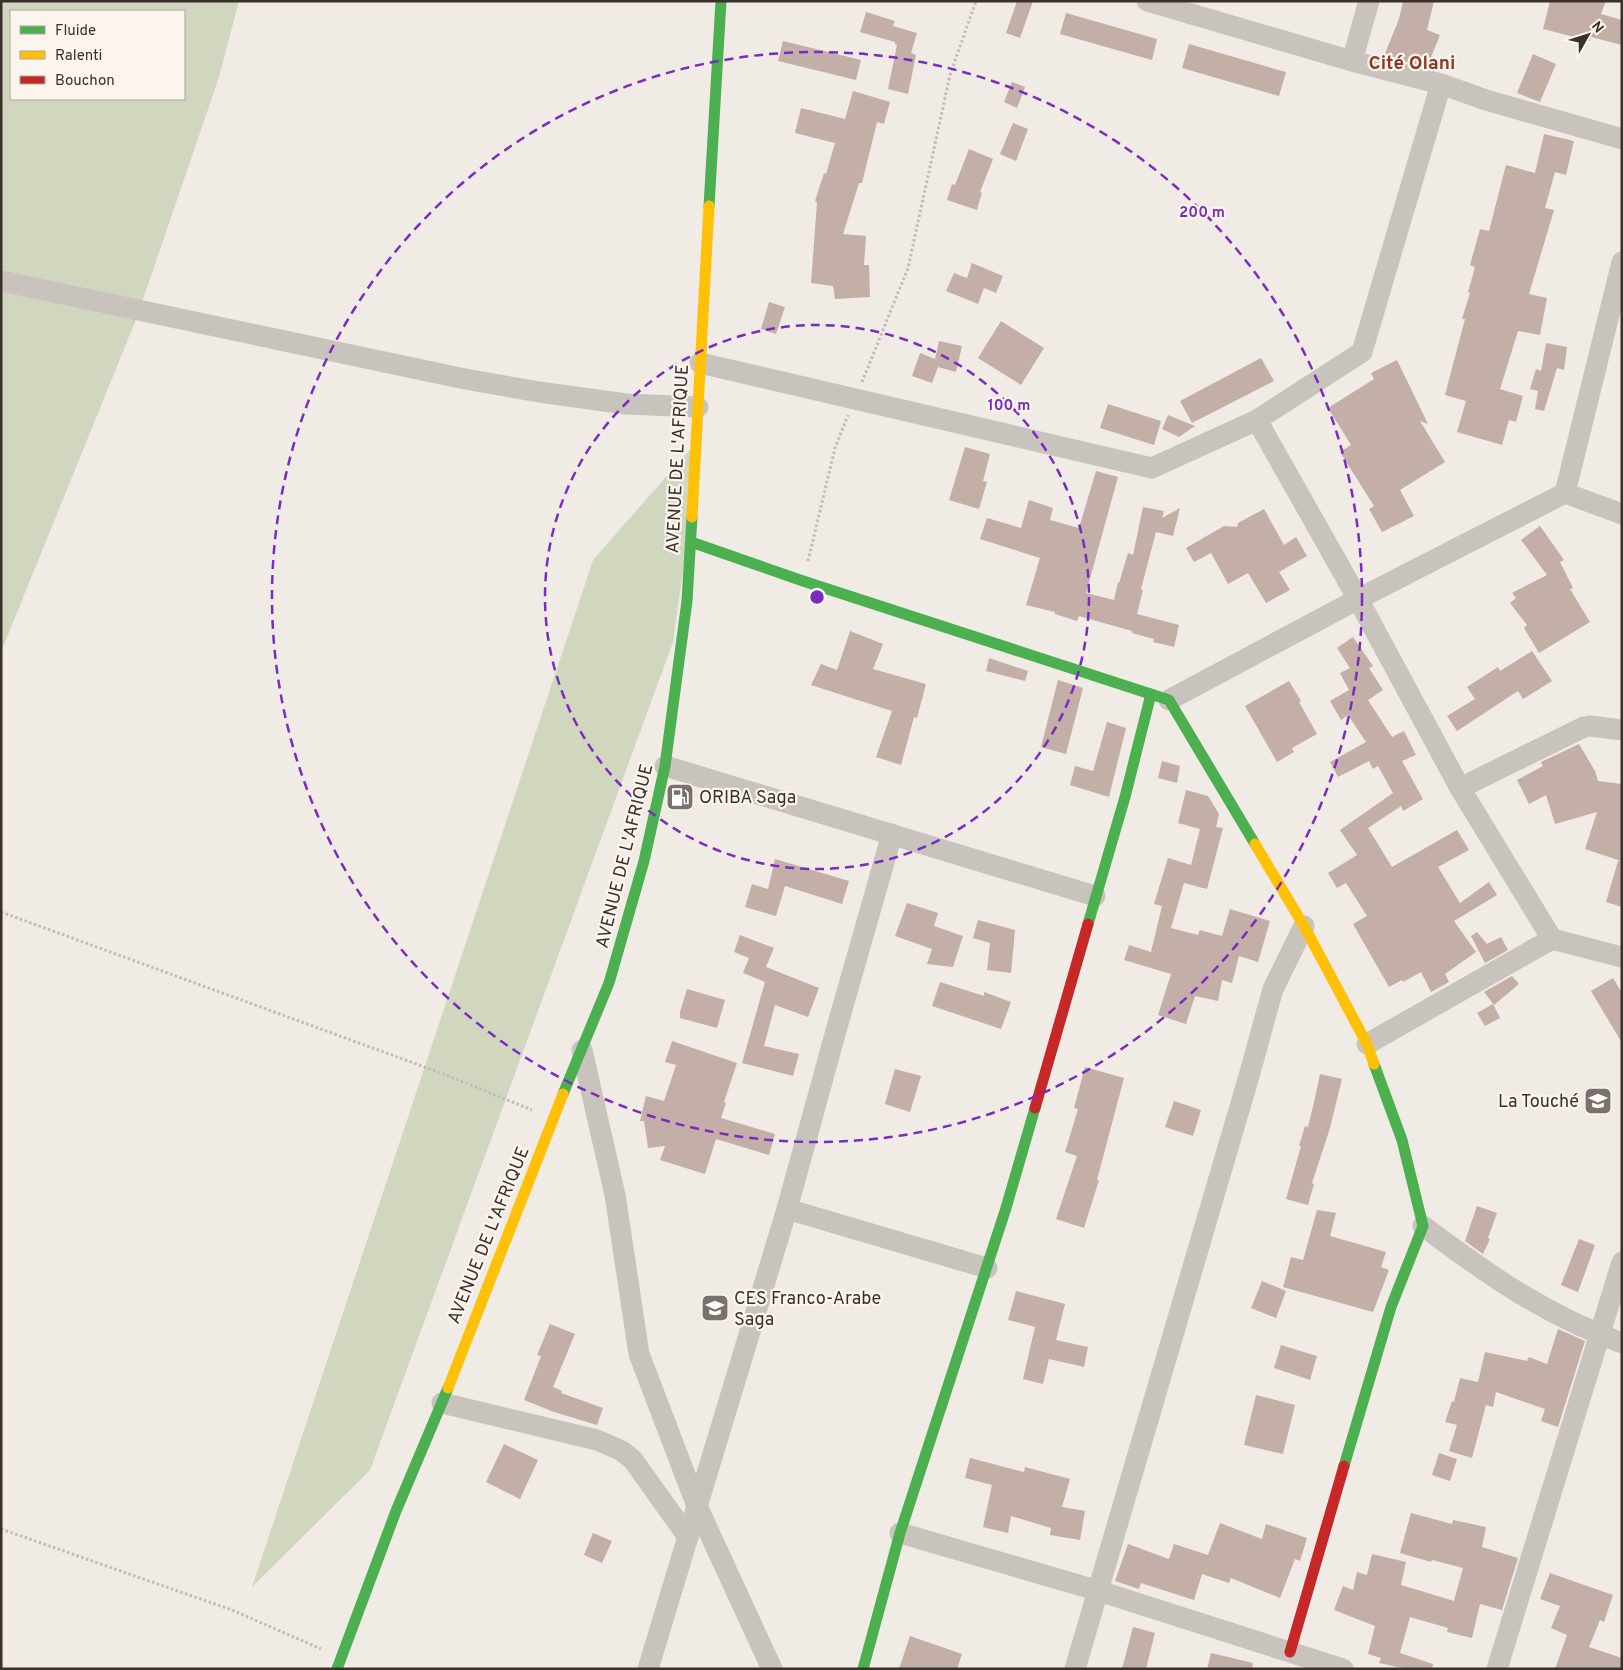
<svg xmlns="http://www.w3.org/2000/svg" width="1623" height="1670" font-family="Overpass,sans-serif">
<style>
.green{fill:#d1d6bf;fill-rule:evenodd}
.building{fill:#c3afa7}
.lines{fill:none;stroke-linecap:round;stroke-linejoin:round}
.path{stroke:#c2bbb6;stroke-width:3;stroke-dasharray:2.5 2.5;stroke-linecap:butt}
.street{stroke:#c9c3be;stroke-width:21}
.fast{stroke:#4caf50;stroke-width:11}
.slow{stroke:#ffc107;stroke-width:11}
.jam{stroke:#c62828;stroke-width:11}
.ring{fill:none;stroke:#7b2cbf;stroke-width:2.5;stroke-dasharray:9 6}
.labels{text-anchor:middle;stroke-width:4.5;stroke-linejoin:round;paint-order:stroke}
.street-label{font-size:18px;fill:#3b302b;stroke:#fbf5ee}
.poi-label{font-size:18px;fill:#3b302b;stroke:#fbf5ee;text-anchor:start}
.neighbourhood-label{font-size:19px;font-weight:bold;fill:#8c3b22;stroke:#fbf5ee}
.centre{fill:#7b2cbf;stroke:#fbf5ee;stroke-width:2.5}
.ring-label{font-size:15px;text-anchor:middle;font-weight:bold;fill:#7b2cbf;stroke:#fbf5ee;stroke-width:4.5;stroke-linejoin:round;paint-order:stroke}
</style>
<rect width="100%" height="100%" fill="#f0ebe5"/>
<g class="green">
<path d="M 1,1 L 239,1 L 219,77 L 137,317 L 1,652 ZM 11,11 L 184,11 L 184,99 L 11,99 Z"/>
<path d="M 702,436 L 673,642 L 370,1470 L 252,1587 L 593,560 Z"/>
</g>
<g class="building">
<path d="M 1017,1 L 1033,1 L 1020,38 L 1006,33 Z"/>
<path d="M 1403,1 L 1434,1 L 1427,30 L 1440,35 L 1427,67 L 1384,56 L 1399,19 Z"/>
<path d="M 1550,1 L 1606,1 L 1601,14 L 1622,20 L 1622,45 L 1591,37 L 1590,41 L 1543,29 Z"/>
<path d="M 866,12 L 895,21 L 893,26 L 917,33 L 911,53 L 916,55 L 908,94 L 888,89 L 897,45 L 895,44 L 895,42 L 860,32 Z"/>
<path d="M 1066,13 L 1157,39 L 1152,60 L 1060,34 Z"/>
<path d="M 783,41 L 861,60 L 856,80 L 778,61 Z"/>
<path d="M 1189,44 L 1286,72 L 1279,96 L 1182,68 Z"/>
<path d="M 1533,54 L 1556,64 L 1540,102 L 1517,93 Z"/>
<path d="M 1012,82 L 1025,87 L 1017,108 L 1004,102 Z"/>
<path d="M 853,91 L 890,102 L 884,124 L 877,122 L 862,183 L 859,183 L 843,234 L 866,236 L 864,265 L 869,265 L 870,297 L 835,299 L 833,286 L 811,283 L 817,202 L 815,201 L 824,173 L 826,174 L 835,143 L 795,133 L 801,108 L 845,119 Z"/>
<path d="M 1013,123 L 1028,129 L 1016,161 L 1000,154 Z"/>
<path d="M 1544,134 L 1574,141 L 1566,175 L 1555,172 L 1545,208 L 1554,210 L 1529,294 L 1547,298 L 1540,335 L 1518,331 L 1500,389 L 1523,396 L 1516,422 L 1509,420 L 1502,445 L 1457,432 L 1466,401 L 1445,395 L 1465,319 L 1462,319 L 1470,293 L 1468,292 L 1475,267 L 1470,265 L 1480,229 L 1489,231 L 1506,165 L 1535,173 Z"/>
<path d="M 969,149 L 993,159 L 980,192 L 982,193 L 977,210 L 947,200 L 952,184 L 955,185 Z"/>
<path d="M 972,263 L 1003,276 L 996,293 L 984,288 L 978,304 L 946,291 L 954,273 L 967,278 Z"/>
<path d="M 769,302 L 785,307 L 776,334 L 761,329 Z"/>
<path d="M 1001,321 L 1044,348 L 1021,385 L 978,358 Z"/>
<path d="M 939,341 L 962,346 L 956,372 L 938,367 L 932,383 L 912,376 L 920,353 L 935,359 Z"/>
<path d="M 1546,343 L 1567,347 L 1564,370 L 1557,368 L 1544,411 L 1535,409 L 1538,391 L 1530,389 L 1536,369 L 1541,371 Z"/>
<path d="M 1261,358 L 1274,381 L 1192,423 L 1180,401 Z"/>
<path d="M 1397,360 L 1428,424 L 1420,421 L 1445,462 L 1400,490 L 1414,516 L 1382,532 L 1369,509 L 1374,506 L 1340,452 L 1351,445 L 1328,408 L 1374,379 L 1371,373 Z"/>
<path d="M 1108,404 L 1161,421 L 1154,445 L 1100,428 Z"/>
<path d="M 1168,415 L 1195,426 L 1179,437 L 1162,429 Z"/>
<path d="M 965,447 L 990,454 L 983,481 L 987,482 L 979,509 L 949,500 Z"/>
<path d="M 1096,471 L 1118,477 L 1086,593 L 1114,600 L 1118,582 L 1119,583 L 1128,553 L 1133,555 L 1143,507 L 1164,511 L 1162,518 L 1180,508 L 1173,536 L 1156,532 L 1141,589 L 1143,590 L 1137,614 L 1179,625 L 1174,647 L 1153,642 L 1154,639 L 1132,633 L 1132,631 L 1079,616 L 1077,621 L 1055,614 L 1055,612 L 1026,605 L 1040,558 L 980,539 L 987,518 L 1021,528 L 1029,500 L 1053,508 L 1050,520 L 1079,528 Z"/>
<path d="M 1264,509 L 1284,545 L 1296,537 L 1307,556 L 1279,572 L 1290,590 L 1266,603 L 1248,573 L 1228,584 L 1211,553 L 1194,562 L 1186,548 L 1224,526 L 1237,527 L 1238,523 Z"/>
<path d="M 1540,526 L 1564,560 L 1560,562 L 1573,588 L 1570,589 L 1590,622 L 1539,653 L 1524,628 L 1527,625 L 1510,603 L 1516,598 L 1512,593 L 1547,575 L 1521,540 Z"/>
<path d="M 850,631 L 883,644 L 873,669 L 926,684 L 917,718 L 914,717 L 901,765 L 876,757 L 892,711 L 811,685 L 821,664 L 837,670 Z"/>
<path d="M 1353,637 L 1373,666 L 1369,668 L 1383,690 L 1368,700 L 1392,737 L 1404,731 L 1416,755 L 1402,761 L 1423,799 L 1403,811 L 1401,806 L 1368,828 L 1392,867 L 1457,830 L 1469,850 L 1438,867 L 1460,903 L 1489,882 L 1497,895 L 1454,921 L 1476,952 L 1445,974 L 1449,982 L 1431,992 L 1421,972 L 1403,982 L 1402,980 L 1389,987 L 1353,924 L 1367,916 L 1346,883 L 1337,888 L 1328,873 L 1357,855 L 1340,830 L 1393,793 L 1378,766 L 1373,769 L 1369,761 L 1338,777 L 1330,762 L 1366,742 L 1348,715 L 1341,720 L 1330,701 L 1349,690 L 1340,673 L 1350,668 L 1337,648 Z"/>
<path d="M 1532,651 L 1552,681 L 1523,699 L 1518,691 L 1457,731 L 1447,716 L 1475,699 L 1467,687 L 1498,667 L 1500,671 Z"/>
<path d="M 989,658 L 1028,671 L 1025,681 L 986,671 Z"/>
<path d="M 1058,680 L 1083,688 L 1066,754 L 1041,747 Z"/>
<path d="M 1289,681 L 1301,701 L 1299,702 L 1317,734 L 1292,748 L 1294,752 L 1277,762 L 1245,706 Z"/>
<path d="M 1107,722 L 1126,728 L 1109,797 L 1070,785 L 1075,766 L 1093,771 Z"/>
<path d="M 1579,744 L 1595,771 L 1598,781 L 1622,784 L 1622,907 L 1606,902 L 1618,861 L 1621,861 L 1585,849 L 1597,812 L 1555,824 L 1546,795 L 1529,804 L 1517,780 L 1543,766 L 1541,762 Z"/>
<path d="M 1162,761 L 1180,766 L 1177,783 L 1158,778 Z"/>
<path d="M 1186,790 L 1208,796 L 1219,814 L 1216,827 L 1223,828 L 1207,889 L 1184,883 L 1171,928 L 1198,935 L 1200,930 L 1222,936 L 1230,909 L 1270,921 L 1258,962 L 1239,956 L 1232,983 L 1222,980 L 1218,1001 L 1195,996 L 1186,1024 L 1158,1015 L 1171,974 L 1124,960 L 1129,945 L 1151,952 L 1162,906 L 1154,904 L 1168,858 L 1191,865 L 1200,829 L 1178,823 Z"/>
<path d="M 775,859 L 849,881 L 842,904 L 785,886 L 776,916 L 745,907 L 752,884 L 768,889 Z"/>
<path d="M 907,903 L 938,913 L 934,926 L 963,936 L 953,967 L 927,964 L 932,949 L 895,936 Z"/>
<path d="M 978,920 L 1015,930 L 1011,973 L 987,970 L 990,943 L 973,938 Z"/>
<path d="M 1477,932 L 1487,944 L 1501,937 L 1508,950 L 1485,963 L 1471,936 Z"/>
<path d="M 740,935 L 774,948 L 766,967 L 819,988 L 808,1017 L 775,1005 L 764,1046 L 799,1054 L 793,1076 L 742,1063 L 765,982 L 743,973 L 749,958 L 734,952 Z"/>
<path d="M 1512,976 L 1519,984 L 1494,1005 L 1484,992 Z"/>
<path d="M 1613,978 L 1622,993 L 1622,1043 L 1591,991 Z"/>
<path d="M 940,982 L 984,996 L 984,992 L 1011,1002 L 1001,1029 L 932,1006 Z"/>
<path d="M 687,989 L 725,1000 L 717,1028 L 680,1018 L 680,1012 Z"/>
<path d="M 1493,1004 L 1500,1018 L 1485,1026 L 1477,1013 Z"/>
<path d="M 672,1041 L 737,1063 L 724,1102 L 726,1103 L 721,1118 L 775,1134 L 769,1155 L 716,1139 L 705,1174 L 660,1160 L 665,1146 L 648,1148 L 644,1121 L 640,1121 L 646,1096 L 664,1101 L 676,1065 L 665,1062 Z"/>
<path d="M 1085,1067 L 1124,1078 L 1097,1180 L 1099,1180 L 1084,1228 L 1056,1219 L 1077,1156 L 1065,1152 L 1078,1109 L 1074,1108 Z"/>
<path d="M 895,1069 L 921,1076 L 910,1112 L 885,1104 Z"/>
<path d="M 1320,1074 L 1342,1079 L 1330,1128 L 1312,1183 L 1314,1184 L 1308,1205 L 1286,1199 L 1301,1146 L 1299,1146 L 1305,1126 L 1308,1127 L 1315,1098 Z"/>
<path d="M 1174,1101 L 1201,1110 L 1193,1136 L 1165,1127 Z"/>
<path d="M 1477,1206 L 1497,1213 L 1488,1238 L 1490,1239 L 1483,1254 L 1465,1241 Z"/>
<path d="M 1317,1210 L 1336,1213 L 1330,1236 L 1386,1252 L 1381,1267 L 1389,1270 L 1373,1312 L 1283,1287 L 1291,1257 L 1303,1260 Z"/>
<path d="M 1579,1239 L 1595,1245 L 1578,1292 L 1561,1285 Z"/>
<path d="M 1262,1281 L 1286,1291 L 1276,1318 L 1251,1308 Z"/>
<path d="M 1016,1291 L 1065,1304 L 1056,1340 L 1088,1347 L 1084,1367 L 1049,1359 L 1043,1384 L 1023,1379 L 1035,1327 L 1008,1320 Z"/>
<path d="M 550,1324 L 575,1334 L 553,1387 L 562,1391 L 561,1393 L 603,1408 L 597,1425 L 554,1412 L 524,1400 L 541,1356 L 537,1355 Z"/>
<path d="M 1558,1329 L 1585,1341 L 1558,1427 L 1541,1421 L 1545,1409 L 1496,1392 L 1493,1407 L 1486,1405 L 1472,1458 L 1449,1451 L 1457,1425 L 1445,1422 L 1452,1401 L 1454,1402 L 1460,1378 L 1478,1382 L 1485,1352 L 1527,1361 L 1529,1357 L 1547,1364 Z"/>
<path d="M 1281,1345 L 1317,1356 L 1310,1380 L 1274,1368 Z"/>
<path d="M 1256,1395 L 1295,1405 L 1283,1454 L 1244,1445 Z"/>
<path d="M 504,1444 L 538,1460 L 520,1499 L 486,1482 Z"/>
<path d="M 1439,1453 L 1457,1459 L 1450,1481 L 1432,1475 Z"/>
<path d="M 970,1458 L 1024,1472 L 1025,1467 L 1070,1479 L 1062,1507 L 1085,1511 L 1080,1540 L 1050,1535 L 1051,1528 L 1011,1516 L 1008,1533 L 983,1527 L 992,1485 L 965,1478 Z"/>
<path d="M 1411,1513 L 1452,1524 L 1453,1520 L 1486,1527 L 1482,1547 L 1518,1558 L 1502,1610 L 1480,1604 L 1472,1638 L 1447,1632 L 1448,1628 L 1410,1617 L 1400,1653 L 1433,1664 L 1432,1669 L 1407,1669 L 1379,1663 L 1381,1658 L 1368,1654 L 1375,1626 L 1334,1610 L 1343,1586 L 1353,1590 L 1357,1572 L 1367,1575 L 1372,1554 L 1406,1562 L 1401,1585 L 1454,1601 L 1463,1568 L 1432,1560 L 1431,1562 L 1400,1553 Z"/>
<path d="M 1220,1523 L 1262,1539 L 1266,1524 L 1307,1538 L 1300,1561 L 1295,1559 L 1280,1598 L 1231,1578 L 1229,1583 L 1202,1574 L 1194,1600 L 1141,1583 L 1139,1589 L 1115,1581 L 1128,1544 L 1169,1559 L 1174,1544 L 1208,1555 Z"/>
<path d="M 593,1533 L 612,1541 L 602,1563 L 584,1555 Z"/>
<path d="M 1550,1573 L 1613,1595 L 1604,1622 L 1600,1620 L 1589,1647 L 1622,1658 L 1622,1669 L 1555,1669 L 1567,1635 L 1551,1628 L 1560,1606 L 1540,1599 Z"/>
<path d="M 1133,1627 L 1155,1633 L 1146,1669 L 1122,1669 Z"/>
<path d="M 910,1636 L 962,1654 L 957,1669 L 899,1669 Z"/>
<path d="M 1211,1653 L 1253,1663 L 1252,1669 L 1207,1669 Z"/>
</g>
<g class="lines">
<g class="path">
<path d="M 862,382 L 908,268 L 950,75 L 976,1"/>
<path d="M 808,561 L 835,448 L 848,415"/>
<path d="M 1,912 L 441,1073 L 532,1110"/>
<path d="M 1,1529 L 232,1610 L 321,1649"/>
</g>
<g class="street">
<path d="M 1147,1 L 1352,61 L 1441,84 L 1486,100 L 1622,139"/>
<path d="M 1352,61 L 1369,1"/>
<path d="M 1,281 L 465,379 L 539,392 L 626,404 L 698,407"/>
<path d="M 700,363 L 1152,468 L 1257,420 L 1362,352 L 1441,84"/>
<path d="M 1257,420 L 1358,599 L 1460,788 L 1552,939"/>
<path d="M 1565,493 L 1622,262"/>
<path d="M 1169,700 L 1358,599 L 1565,493 L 1622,514"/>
<path d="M 665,766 L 1095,896"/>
<path d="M 1460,788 L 1584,727 L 1590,726 L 1622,730"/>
<path d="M 1367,1044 L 1552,939 L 1622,957"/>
<path d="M 582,1050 L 615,1195 L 639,1354 L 697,1506 L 772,1669"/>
<path d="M 787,1209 L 987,1268"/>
<path d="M 1423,1226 C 1487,1274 1545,1315 1622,1343"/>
<path d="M 442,1403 L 597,1440 L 622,1451 L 633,1460 L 688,1537"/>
<path d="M 900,1533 L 1099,1591 L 1343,1669"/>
<path d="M 648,1669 L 787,1209 L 837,1027 L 892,834"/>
<path d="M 1075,1669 L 1249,1076 L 1273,989 L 1304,926"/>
<path d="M 1497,1669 L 1622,1262"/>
</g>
<g class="fast">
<path d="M 709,206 L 721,1"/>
<path d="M 691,542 L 803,581 L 1169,700 L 1255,844"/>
<path d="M 1088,924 L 1125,797 L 1151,694"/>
<path d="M 563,1094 L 609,983 L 644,861 L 665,766 L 687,601 L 692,517"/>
<path d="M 1344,1466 L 1391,1307 L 1423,1226 L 1402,1140 L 1374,1064"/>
<path d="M 337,1669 L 396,1511 L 448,1388"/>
<path d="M 863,1669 L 900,1533 L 1006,1208 L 1035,1108"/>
</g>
<g class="slow">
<path d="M 692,517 L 709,206"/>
<path d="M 1255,844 L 1304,926 L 1367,1044 L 1374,1064"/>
<path d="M 448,1388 L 563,1094"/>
</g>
<g class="jam">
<path d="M 1035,1108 L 1088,924"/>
<path d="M 1290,1652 L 1344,1466"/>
</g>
</g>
<g class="ring">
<circle cx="817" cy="597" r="272"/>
<circle cx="817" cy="597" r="545"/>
</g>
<defs>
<symbol id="fuel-square" viewBox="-11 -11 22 22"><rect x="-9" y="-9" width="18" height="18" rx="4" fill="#7a716c" stroke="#fbf5ee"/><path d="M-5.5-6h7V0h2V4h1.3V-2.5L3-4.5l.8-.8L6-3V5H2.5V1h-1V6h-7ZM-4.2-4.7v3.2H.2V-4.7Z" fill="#fff"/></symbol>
<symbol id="school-square" viewBox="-11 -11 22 22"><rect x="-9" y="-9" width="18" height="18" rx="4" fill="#7a716c" stroke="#fbf5ee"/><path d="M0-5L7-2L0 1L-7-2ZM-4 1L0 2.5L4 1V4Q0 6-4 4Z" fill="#fff"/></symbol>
</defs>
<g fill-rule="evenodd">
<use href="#fuel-square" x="664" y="781" width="32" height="32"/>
<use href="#school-square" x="1582" y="1085" width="32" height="32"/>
<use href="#school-square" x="699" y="1292" width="32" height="32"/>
</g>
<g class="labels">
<g class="street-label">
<text transform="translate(677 459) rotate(-87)" y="6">AVENUE DE L'AFRIQUE</text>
<text transform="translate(624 856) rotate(-76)" y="6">AVENUE DE L'AFRIQUE</text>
<text transform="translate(488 1235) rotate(-68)" y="6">AVENUE DE L'AFRIQUE</text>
</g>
<g class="poi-label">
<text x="699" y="803">ORIBA Saga</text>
<text x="1579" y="1107" text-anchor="end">La Touché</text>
<text x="734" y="1304">CES Franco-Arabe<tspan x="734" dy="21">Saga</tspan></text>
</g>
<g class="neighbourhood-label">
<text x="1412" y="69">Cité Olani</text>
</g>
</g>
<circle cx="817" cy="597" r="8" class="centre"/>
<g class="ring-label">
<text x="1202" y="217">200 m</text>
<text x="1009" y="410">100 m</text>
</g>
<rect width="1623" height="1670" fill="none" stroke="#3b302b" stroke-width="5"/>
<rect x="10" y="10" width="175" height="90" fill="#fbf5ee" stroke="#aea6a0"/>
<rect x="20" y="26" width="25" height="8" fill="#4caf50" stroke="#aea6a0"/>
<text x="55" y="35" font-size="15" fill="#3b302b">Fluide</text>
<rect x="20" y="51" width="25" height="8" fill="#ffc107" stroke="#aea6a0"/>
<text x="55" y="60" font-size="15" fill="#3b302b">Ralenti</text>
<rect x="20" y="76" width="25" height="8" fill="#c62828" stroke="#aea6a0"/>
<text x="55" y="85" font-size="15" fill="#3b302b">Bouchon</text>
<g transform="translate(1588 35) rotate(51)" stroke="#fbf5ee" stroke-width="4" paint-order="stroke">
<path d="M0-4L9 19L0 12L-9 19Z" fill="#3b302b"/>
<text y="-8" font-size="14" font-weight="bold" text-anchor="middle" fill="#3b302b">N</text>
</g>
</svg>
